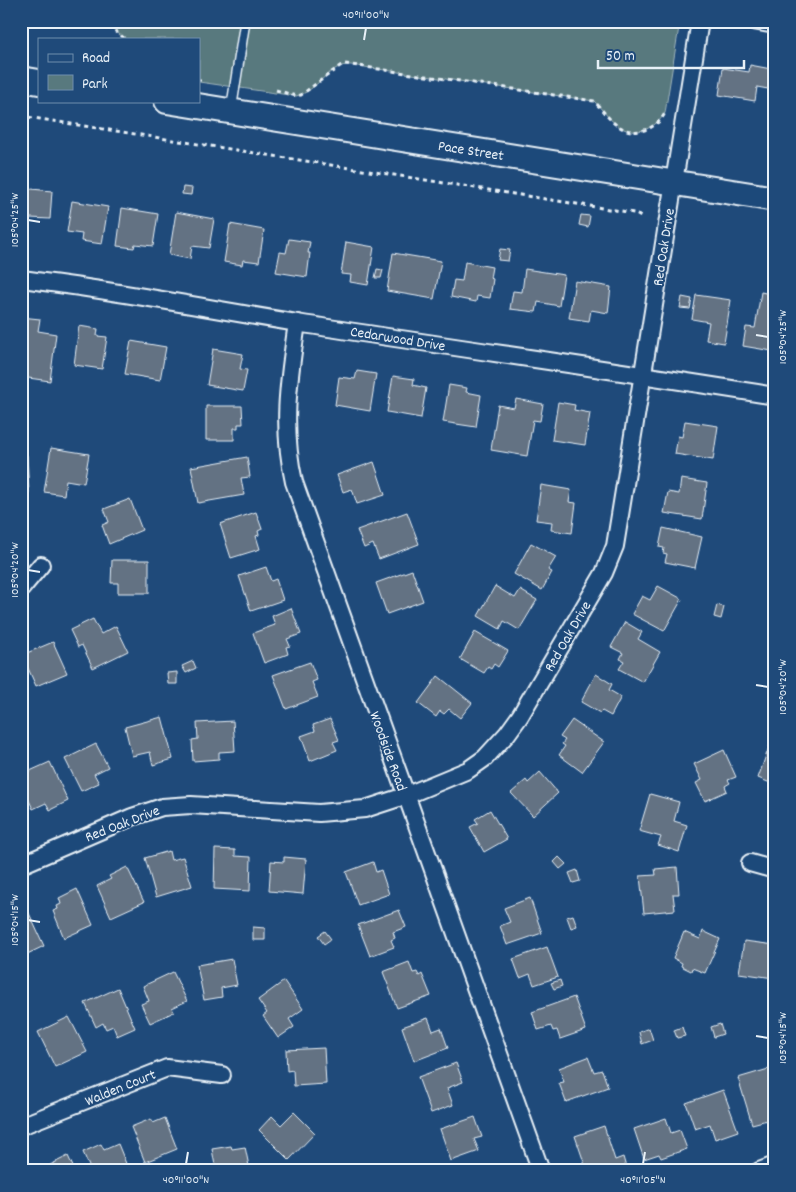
<svg xmlns="http://www.w3.org/2000/svg" width="796" height="1192" font-family="Dekko,sans-serif">
<style>
.green{fill:#58797e;stroke:#a0b5bb}
.building{fill:#647283;stroke:#e8f1f8}
.lines{fill:none;stroke-linecap:round;stroke-linejoin:round}
.service-casing{stroke:#e8f1f8;stroke-width:12}
.minor-casing{stroke:#e8f1f8;stroke-width:20}
.secondary-casing{stroke:#e8f1f8;stroke-width:28}
.path{stroke:#e8f1f8;stroke-width:3;stroke-dasharray:4 4;stroke-linecap:butt}
.service{stroke:#1f4a7a;stroke-width:9}
.minor{stroke:#1f4a7a;stroke-width:16}
.secondary{stroke:#1f4a7a;stroke-width:24}
.ticks{fill:none;stroke:#e8f1f8;stroke-width:2}
.labels{text-anchor:middle;stroke-width:4;stroke-linejoin:round;paint-order:stroke}
.street-label{font-size:15px;fill:#e8f1f8;stroke:#1f4a7a}
.neatline{fill:none;stroke:#e8f1f8;stroke-width:2}
.ticks-label{font-size:12px;text-anchor:middle;fill:#e8f1f8}
</style>
<rect width="100%" height="100%" fill="#1f4a7a"/>
<filter id="ink" filterUnits="userSpaceOnUse"><feTurbulence type="fractalNoise" baseFrequency=".02" numOctaves="2"/><feDisplacementMap in="SourceGraphic" scale="10" xChannelSelector="R" yChannelSelector="G"/><feConvolveMatrix kernelMatrix="1 2 1 2 8 2 1 2 1" color-interpolation-filters="sRGB"/></filter>
<g filter="url(#ink)">
<path class="green" d="M 60,21 L 680,21 L 665,113 C 656,128 636,137 620,127 C 610,121 602,109 594,101 L 351,65 C 329,63 317,92 296,96 L 199,82 L 199,39 L 125,39 L 113,29 Z"/>
<g class="building">
<path d="M 750,65 L 771,69 L 768,89 L 757,87 L 755,101 L 719,95 L 723,68 L 749,72 Z"/>
<path d="M 183,187 L 192,188 L 191,195 L 182,194 Z"/>
<path d="M 21,188 L 52,191 L 50,219 L 30,218 L 29,232 L 21,231 Z"/>
<path d="M 72,201 L 108,207 L 102,244 L 81,241 L 82,234 L 67,232 Z"/>
<path d="M 122,208 L 158,214 L 153,246 L 135,244 L 134,248 L 117,246 Z"/>
<path d="M 176,212 L 214,219 L 209,248 L 192,246 L 190,259 L 169,255 Z"/>
<path d="M 581,215 L 590,216 L 588,227 L 579,225 Z"/>
<path d="M 230,224 L 264,230 L 259,262 L 243,260 L 242,265 L 224,262 Z"/>
<path d="M 289,239 L 310,242 L 308,253 L 310,253 L 307,277 L 276,272 L 280,252 L 286,253 Z"/>
<path d="M 346,242 L 374,247 L 368,285 L 350,282 L 351,275 L 341,274 Z"/>
<path d="M 500,249 L 510,250 L 508,261 L 498,260 Z"/>
<path d="M 393,253 L 441,261 L 434,299 L 387,291 Z"/>
<path d="M 465,262 L 492,267 L 490,278 L 493,279 L 490,298 L 477,296 L 476,302 L 451,297 L 454,280 L 462,281 Z"/>
<path d="M 377,269 L 383,270 L 381,278 L 375,278 Z"/>
<path d="M 525,269 L 564,275 L 559,306 L 538,302 L 536,312 L 510,309 L 513,291 L 522,292 Z"/>
<path d="M 575,281 L 611,287 L 608,313 L 591,310 L 589,321 L 569,318 Z"/>
<path d="M 761,292 L 775,295 L 775,340 L 773,340 L 772,351 L 743,346 L 746,327 L 755,328 Z"/>
<path d="M 696,295 L 731,300 L 724,343 L 706,340 L 709,322 L 692,319 Z"/>
<path d="M 682,297 L 692,299 L 690,309 L 680,308 Z"/>
<path d="M 21,317 L 40,319 L 38,331 L 56,334 L 50,381 L 21,377 Z"/>
<path d="M 79,326 L 98,329 L 97,336 L 107,337 L 102,369 L 74,365 Z"/>
<path d="M 131,341 L 166,347 L 160,380 L 125,374 Z"/>
<path d="M 213,349 L 243,354 L 240,369 L 247,370 L 243,391 L 207,385 Z"/>
<path d="M 357,371 L 376,374 L 370,411 L 335,405 L 339,377 L 355,379 Z"/>
<path d="M 393,376 L 414,379 L 413,385 L 426,388 L 421,418 L 387,412 Z"/>
<path d="M 449,385 L 467,388 L 466,392 L 481,395 L 476,427 L 443,422 Z"/>
<path d="M 516,399 L 543,404 L 540,421 L 533,420 L 527,456 L 491,450 L 498,405 L 514,408 Z"/>
<path d="M 558,402 L 575,405 L 574,410 L 590,413 L 585,445 L 552,440 Z"/>
<path d="M 206,406 L 242,406 L 243,424 L 238,424 L 238,428 L 234,428 L 234,440 L 206,440 Z"/>
<path d="M 685,421 L 718,426 L 713,460 L 675,454 L 678,436 L 682,437 Z"/>
<path d="M 51,448 L 89,454 L 84,483 L 66,480 L 64,495 L 44,492 Z"/>
<path d="M 27,455 L 29,493 L 21,494 L 21,456 Z"/>
<path d="M 247,457 L 250,477 L 241,478 L 244,495 L 198,503 L 191,467 Z"/>
<path d="M 374,462 L 385,495 L 357,504 L 352,489 L 343,492 L 337,475 Z"/>
<path d="M 681,479 L 707,483 L 702,519 L 664,513 L 668,492 L 679,494 Z"/>
<path d="M 541,485 L 571,490 L 569,502 L 576,503 L 572,533 L 551,530 L 552,522 L 536,520 Z"/>
<path d="M 130,499 L 142,530 L 109,544 L 102,525 L 109,522 L 104,509 Z"/>
<path d="M 256,512 L 262,529 L 258,531 L 259,535 L 256,536 L 260,549 L 231,558 L 220,524 Z"/>
<path d="M 407,512 L 419,544 L 379,559 L 373,544 L 364,548 L 357,530 Z"/>
<path d="M 663,528 L 702,537 L 695,568 L 665,562 L 667,554 L 663,553 L 664,548 L 659,547 Z"/>
<path d="M 531,543 L 556,557 L 548,570 L 552,572 L 542,590 L 514,574 Z"/>
<path d="M 112,560 L 149,560 L 149,593 L 118,593 L 118,583 L 111,583 Z"/>
<path d="M 266,567 L 271,581 L 276,579 L 283,600 L 251,611 L 239,576 Z"/>
<path d="M 412,570 L 423,601 L 387,614 L 376,583 Z"/>
<path d="M 495,586 L 515,598 L 520,590 L 537,600 L 519,630 L 504,621 L 500,629 L 478,616 Z"/>
<path d="M 658,586 L 682,599 L 664,631 L 632,614 L 642,596 L 650,600 Z"/>
<path d="M 717,605 L 724,607 L 721,619 L 714,617 Z"/>
<path d="M 291,608 L 301,634 L 287,639 L 290,646 L 286,647 L 288,654 L 264,663 L 253,633 L 275,625 L 272,616 Z"/>
<path d="M 93,619 L 101,634 L 116,626 L 128,651 L 93,668 L 82,645 L 78,647 L 70,630 Z"/>
<path d="M 625,622 L 642,632 L 638,639 L 660,652 L 643,682 L 619,669 L 624,661 L 620,659 L 623,653 L 611,647 Z"/>
<path d="M 475,632 L 508,651 L 498,667 L 494,664 L 491,669 L 488,667 L 484,673 L 460,659 Z"/>
<path d="M 53,642 L 67,673 L 36,686 L 22,655 Z"/>
<path d="M 193,661 L 196,668 L 186,673 L 182,666 Z"/>
<path d="M 310,662 L 317,680 L 312,682 L 318,697 L 286,709 L 273,675 Z"/>
<path d="M 177,672 L 177,684 L 168,684 L 167,673 Z"/>
<path d="M 596,674 L 612,684 L 609,690 L 621,697 L 611,716 L 602,711 L 600,713 L 581,702 Z"/>
<path d="M 438,676 L 472,703 L 460,718 L 449,709 L 444,714 L 440,711 L 436,717 L 418,703 Z"/>
<path d="M 162,717 L 173,759 L 153,765 L 150,752 L 132,756 L 125,727 Z"/>
<path d="M 330,719 L 339,740 L 333,742 L 337,750 L 310,761 L 301,736 L 315,731 L 313,725 Z"/>
<path d="M 572,720 L 604,742 L 582,772 L 559,755 L 565,746 L 562,744 L 565,740 L 560,737 Z"/>
<path d="M 233,721 L 235,751 L 219,752 L 219,759 L 193,761 L 192,740 L 198,739 L 197,723 Z"/>
<path d="M 774,733 L 775,733 L 775,795 L 770,793 L 773,784 L 758,778 Z"/>
<path d="M 96,744 L 108,767 L 94,774 L 99,783 L 81,791 L 65,759 Z"/>
<path d="M 724,750 L 736,777 L 728,780 L 730,783 L 725,786 L 727,791 L 705,801 L 696,783 L 702,780 L 694,764 Z"/>
<path d="M 50,762 L 68,801 L 50,810 L 46,803 L 33,809 L 21,783 L 21,775 Z"/>
<path d="M 540,772 L 558,793 L 533,816 L 511,793 L 526,780 L 528,783 Z"/>
<path d="M 650,794 L 679,802 L 674,821 L 687,825 L 679,852 L 658,845 L 661,837 L 639,831 Z"/>
<path d="M 490,810 L 507,839 L 484,852 L 470,827 L 478,823 L 475,819 Z"/>
<path d="M 215,849 L 235,850 L 235,856 L 251,857 L 250,891 L 214,889 Z"/>
<path d="M 169,851 L 171,860 L 183,857 L 192,886 L 156,897 L 145,858 Z"/>
<path d="M 284,857 L 306,859 L 303,894 L 269,891 L 271,861 L 284,862 Z"/>
<path d="M 559,857 L 566,864 L 560,869 L 554,862 Z"/>
<path d="M 373,862 L 376,872 L 381,870 L 389,894 L 358,905 L 346,872 Z"/>
<path d="M 127,867 L 144,902 L 111,917 L 97,886 L 111,879 L 109,876 Z"/>
<path d="M 677,867 L 679,894 L 673,894 L 675,910 L 644,913 L 640,876 L 656,875 L 655,869 Z"/>
<path d="M 577,870 L 580,881 L 573,883 L 569,873 Z"/>
<path d="M 77,889 L 93,925 L 64,938 L 53,911 L 58,909 L 57,906 L 61,904 L 59,898 Z"/>
<path d="M 530,898 L 542,933 L 507,945 L 500,926 L 510,922 L 504,908 Z"/>
<path d="M 399,910 L 406,927 L 393,932 L 395,938 L 391,940 L 394,947 L 370,956 L 358,925 Z"/>
<path d="M 28,911 L 44,946 L 21,957 L 21,914 Z"/>
<path d="M 573,915 L 577,926 L 571,928 L 567,917 Z"/>
<path d="M 253,927 L 265,928 L 265,940 L 253,940 Z"/>
<path d="M 325,931 L 331,939 L 324,944 L 318,936 Z"/>
<path d="M 703,931 L 720,939 L 705,973 L 692,968 L 691,971 L 681,966 L 682,963 L 673,958 L 684,932 L 700,939 Z"/>
<path d="M 744,941 L 775,945 L 774,978 L 739,973 Z"/>
<path d="M 547,947 L 558,977 L 534,985 L 530,974 L 520,978 L 513,959 Z"/>
<path d="M 232,959 L 237,985 L 221,988 L 222,997 L 204,1000 L 197,965 Z"/>
<path d="M 409,962 L 413,973 L 417,972 L 419,976 L 422,974 L 431,996 L 397,1008 L 383,972 Z"/>
<path d="M 173,972 L 187,1001 L 172,1008 L 174,1012 L 150,1023 L 141,1004 L 149,1001 L 143,986 Z"/>
<path d="M 560,980 L 562,986 L 554,989 L 551,983 Z"/>
<path d="M 284,981 L 303,1009 L 289,1019 L 294,1027 L 278,1038 L 263,1016 L 267,1013 L 258,1000 Z"/>
<path d="M 118,988 L 135,1028 L 117,1036 L 113,1026 L 106,1029 L 103,1023 L 96,1027 L 85,1003 Z"/>
<path d="M 574,997 L 586,1030 L 560,1039 L 557,1030 L 553,1031 L 551,1026 L 538,1030 L 532,1012 Z"/>
<path d="M 69,1017 L 87,1052 L 55,1067 L 38,1032 Z"/>
<path d="M 428,1018 L 433,1031 L 441,1028 L 448,1048 L 414,1061 L 402,1027 Z"/>
<path d="M 720,1024 L 723,1034 L 714,1037 L 711,1027 Z"/>
<path d="M 682,1027 L 685,1036 L 677,1038 L 674,1030 Z"/>
<path d="M 649,1028 L 653,1040 L 642,1044 L 639,1032 Z"/>
<path d="M 324,1048 L 326,1084 L 294,1086 L 293,1070 L 287,1071 L 286,1050 Z"/>
<path d="M 588,1057 L 594,1072 L 602,1070 L 608,1087 L 566,1102 L 559,1083 L 564,1082 L 559,1068 Z"/>
<path d="M 21,1063 L 25,1075 L 21,1076 Z"/>
<path d="M 456,1063 L 463,1082 L 447,1088 L 453,1105 L 431,1113 L 418,1077 Z"/>
<path d="M 772,1068 L 775,1076 L 775,1113 L 770,1114 L 771,1119 L 752,1124 L 738,1078 Z"/>
<path d="M 723,1090 L 738,1131 L 715,1139 L 710,1124 L 695,1129 L 686,1103 Z"/>
<path d="M 294,1112 L 315,1133 L 289,1160 L 259,1130 L 272,1116 L 281,1125 Z"/>
<path d="M 475,1117 L 482,1137 L 474,1139 L 479,1151 L 451,1161 L 440,1129 Z"/>
<path d="M 165,1118 L 177,1149 L 145,1162 L 131,1127 L 151,1119 L 153,1123 Z"/>
<path d="M 666,1118 L 671,1133 L 680,1130 L 687,1149 L 661,1158 L 659,1154 L 644,1159 L 634,1129 Z"/>
<path d="M 604,1126 L 615,1160 L 623,1157 L 627,1171 L 587,1171 L 575,1136 Z"/>
<path d="M 101,1144 L 104,1150 L 118,1144 L 129,1171 L 91,1171 L 83,1152 Z"/>
<path d="M 231,1146 L 232,1149 L 245,1147 L 250,1171 L 216,1171 L 212,1149 Z"/>
<path d="M 68,1156 L 75,1171 L 52,1171 L 50,1165 Z"/>
</g>
<g class="lines">
<defs>
<path id="service" d="M 231,111 L 245,21"/>
<g id="minor">
<path d="M 753,21 L 775,25"/>
<path d="M 21,279 C 114,290 205,308 297,323 C 456,348 616,370 775,396"/>
<path d="M 297,323 C 289,379 281,425 294,482 L 541,1171"/>
<path d="M 21,589 L 41,565"/>
<path d="M 750,863 L 775,870"/>
<path d="M 21,865 L 132,817 L 162,807 L 191,805 L 319,813 L 365,809 L 405,796 L 468,770 L 485,758 L 507,734 L 520,716 L 604,573 L 615,546 L 700,21"/>
<path d="M 21,1126 L 167,1068 L 222,1075"/>
<path d="M 759,1171 L 775,1165"/>
</g>
<g id="secondary">
<path d="M 21,79 L 39,82"/>
<path d="M 167,101 L 775,199"/>
</g>
</defs>
<use href="#service" class="service-casing"/>
<use href="#minor" class="minor-casing"/>
<use href="#secondary" class="secondary-casing"/>
<g class="path">
<path d="M 60,21 L 113,29 L 125,39"/>
<path d="M 199,80 L 201,80"/>
<path d="M 276,90 L 296,96 L 301,95 L 340,66 L 345,64 L 594,101 C 602,109 610,122 620,127 C 636,137 657,129 665,113"/>
<path d="M 21,116 L 634,213 L 643,218"/>
</g>
<use href="#service" class="service"/>
<use href="#minor" class="minor"/>
<use href="#secondary" class="secondary"/>
</g>
</g>
<path class="ticks" d="M 364,40 L 366,28M 28,220 L 40,222M 756,335 L 768,337M 28,570 L 40,572M 756,685 L 768,687M 28,920 L 40,922M 756,1036 L 768,1038M 186,1164 L 188,1152M 643,1164 L 645,1152"/>
<g class="labels">
<g class="street-label">
<text transform="translate(471 150) rotate(9)" y="5">Pace Street</text>
<text transform="translate(663 247) rotate(-81)" y="5">Red Oak Drive</text>
<text transform="translate(398 338) rotate(9)" y="5">Cedarwood Drive</text>
<text transform="translate(567 636) rotate(-60)" y="5">Red Oak Drive</text>
<text transform="translate(389 751) rotate(70)" y="5">Woodside Road</text>
<text transform="translate(122 823) rotate(-21)" y="5">Red Oak Drive</text>
<text transform="translate(120 1087) rotate(-22)" y="5">Walden Court</text>
</g>
</g>
<rect width="796" height="1192" fill="none" stroke="#1f4a7a" stroke-width="55"/>
<rect x="38" y="38" width="162" height="65" fill="#1f4a7a" stroke="#6f8dac"/>
<rect x="48" y="54" width="25" height="8" fill="#1f4a7a" stroke="#6f8dac"/>
<text x="82" y="62" font-size="15" fill="#e8f1f8">Road</text>
<rect x="48" y="75" width="25" height="15" fill="#58797e" stroke="#6f8dac"/>
<text x="82" y="88" font-size="15" fill="#e8f1f8">Park</text>
<path d="M598 60v8h146v-8" fill="none" stroke="#e8f1f8" stroke-width="2.5"/>
<text x="606" y="60" font-size="15" fill="#e8f1f8" stroke="#1f4a7a" stroke-width="4" paint-order="stroke">50 m</text>
<rect x="28" y="28" width="740" height="1136" class="neatline"/>
<g class="ticks-label">
<text x="366" y="18">40°11'00"N</text>
<text transform="translate(14 220) rotate(-90)" y="4">105°04'25"W</text>
<text transform="translate(782 337) rotate(-90)" y="4">105°04'25"W</text>
<text transform="translate(14 570) rotate(-90)" y="4">105°04'20"W</text>
<text transform="translate(782 687) rotate(-90)" y="4">105°04'20"W</text>
<text transform="translate(14 920) rotate(-90)" y="4">105°04'15"W</text>
<text transform="translate(782 1038) rotate(-90)" y="4">105°04'15"W</text>
<text x="186" y="1183">40°11'00"N</text>
<text x="643" y="1183">40°11'05"N</text>
</g>
</svg>
